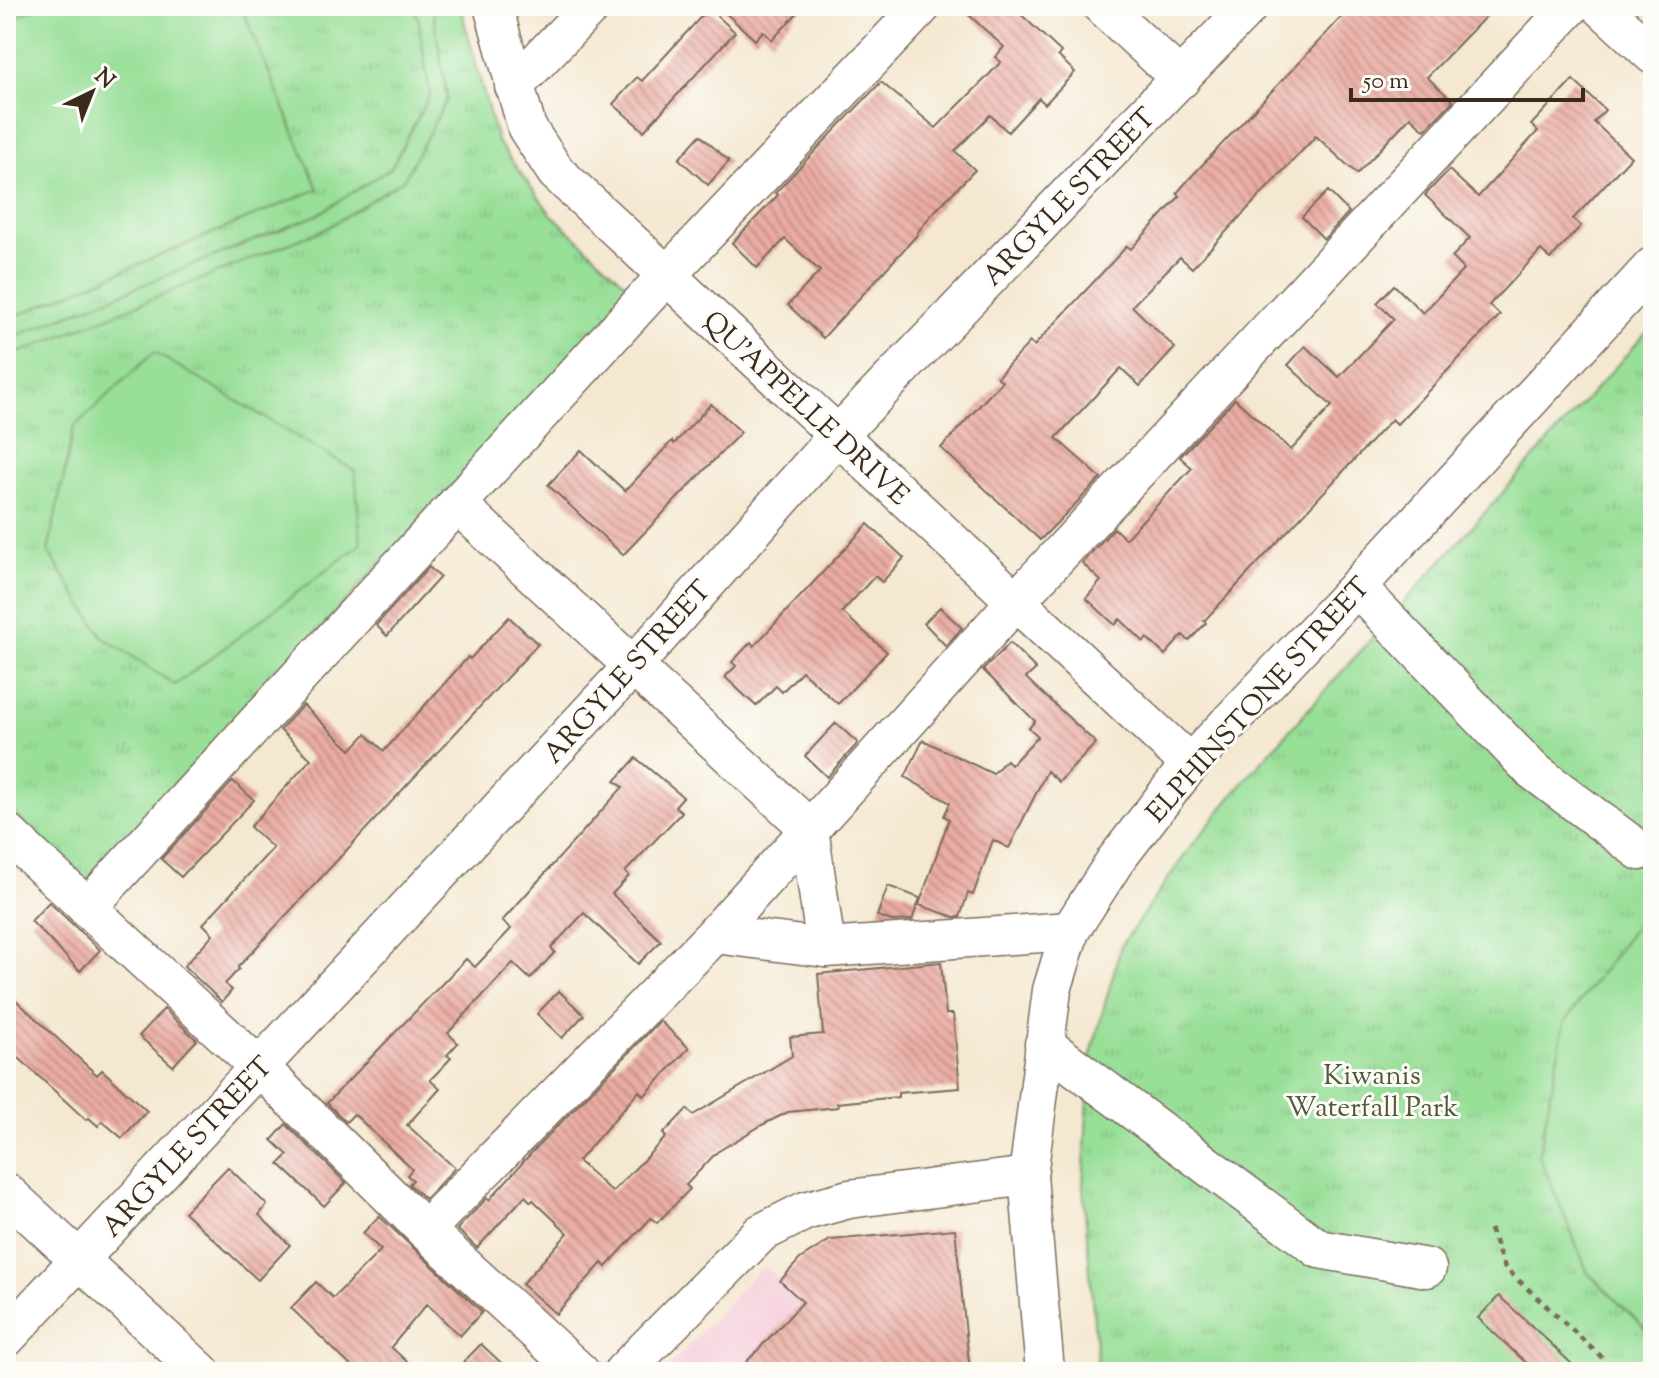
<svg xmlns="http://www.w3.org/2000/svg" width="1659" height="1378" font-family="'Sorts Mill Goudy',serif">
<style>
.built{fill:#f5cfdb}
.park{fill:url(#park-tufts);stroke:#6a845b;stroke-width:2}
.garden{fill:#98df98;stroke:#6a845b;stroke-width:2}
.building{fill:url(#building-back-hatch)}
.lines{fill:none;stroke-linecap:round;stroke-linejoin:round}
.minor-casing{stroke:#7c6c5d;stroke-width:41}
.path{stroke:#7c6c5d;stroke-width:5;stroke-dasharray:6 6;stroke-linecap:butt}
.minor{stroke:#fff;stroke-width:38}
.labels{text-anchor:middle;stroke-width:6;stroke-linejoin:round;paint-order:stroke}
.street-label{font-size:28px;fill:#3b2a1e;stroke:#fdfcf7}
.park-label{font-size:28px;fill:#52573c;stroke:#fdfcf7}
</style>
<defs>
<pattern id="park-tufts" width="24" height="20" patternUnits="userSpaceOnUse" patternTransform="scale(2)"><rect width="24" height="20" fill="#98df98"/><path d="M3 7l-1-3M5 7V3M7 7l1-3M15 17l-1-3M17 17v-4M19 17l1-3" fill="none" stroke="#84c083"/></pattern>
<pattern id="building-back-hatch" width="6" height="6" patternUnits="userSpaceOnUse" patternTransform="scale(2)"><rect width="6" height="6" fill="#eaaca3"/><path d="M-1 5l2 2M0 0l6 6M5-1l2 2" fill="none" stroke="#bf8c84"/></pattern>
</defs>
<rect width="100%" height="100%" fill="#fdfcf7"/>
<filter id="ink" filterUnits="userSpaceOnUse"><feTurbulence type="fractalNoise" baseFrequency=".0125" numOctaves="2"/><feDisplacementMap in="SourceGraphic" scale="16" xChannelSelector="R" yChannelSelector="G"/><feConvolveMatrix kernelMatrix="1 2 1 2 8 2 1 2 1" color-interpolation-filters="sRGB"/></filter>
<filter id="wash" filterUnits="userSpaceOnUse"><feTurbulence type="fractalNoise" baseFrequency=".006" numOctaves="4" result="noise"/><feDisplacementMap in="SourceGraphic" scale="32" xChannelSelector="R" yChannelSelector="G"/><feGaussianBlur stdDeviation="1.8" result="paint"/><feColorMatrix in="noise" values="0 0 0 0 0 0 0 0 0 0 0 0 0 0 0 0 0 1.4 0 .05"/><feComposite in="paint" operator="in"/></filter>
<g filter="url(#wash)">
<rect width="100%" height="100%" fill="#f4e8d1"/>
<path class="built" d="M 764,1265 L 878,1372 L 664,1372 Z"/>
<g class="park">
<path d="M 6,6 L 460,6 L 497,141 L 551,214 L 634,291 L 86,881 L 6,806 Z"/>
<path d="M 1653,325 L 1653,1372 L 1098,1372 L 1083,1186 L 1090,1058 L 1121,946 L 1189,849 L 1252,772 Z"/>
</g>
<g class="garden">
<path d="M 41,6 L 241,6 L 318,189 L 6,320 L 6,21 Z"/>
<path d="M 412,6 L 430,6 L 433,11 L 447,99 L 404,179 L 325,229 L 6,358 L 6,340 L 317,215 L 391,168 L 430,95 L 418,17 Z"/>
<path d="M 154,352 L 355,471 L 361,544 L 175,685 L 103,637 L 48,551 L 74,427 Z"/>
<path d="M 1638,923 L 1653,934 L 1653,1322 L 1646,1329 L 1588,1273 L 1539,1155 L 1564,1023 Z"/>
</g>
<g id="blocks">
<g class="building">
<path d="M 718,6 L 804,6 L 772,40 L 763,31 L 755,40 Z"/>
<path d="M 959,6 L 1012,6 L 1061,52 L 1058,56 L 1075,72 L 1045,104 L 1039,98 L 1008,132 L 990,115 L 955,151 L 975,170 L 933,213 L 917,233 L 918,234 L 823,338 L 788,305 L 820,271 L 785,239 L 757,268 L 732,243 L 778,195 L 775,193 L 881,82 L 936,128 L 982,82 L 1001,62 L 995,57 L 1004,47 Z"/>
<path d="M 1352,6 L 1496,6 L 1427,77 L 1453,101 L 1425,130 L 1410,117 L 1357,174 L 1316,136 L 1192,268 L 1180,257 L 1132,306 L 1175,348 L 1140,386 L 1121,368 L 1056,438 L 1101,478 L 1040,540 L 941,448 L 1002,381 L 997,377 L 1030,342 L 1034,346 L 1127,246 L 1131,249 L 1180,196 L 1177,193 L 1190,178 Z"/>
<path d="M 709,8 L 735,32 L 644,131 L 613,104 L 637,77 L 642,81 Z"/>
<path d="M 1573,80 L 1605,110 L 1594,122 L 1631,157 L 1573,219 L 1581,226 L 1550,259 L 1541,250 L 1489,305 L 1500,315 L 1397,424 L 1392,419 L 1204,621 L 1206,623 L 1189,641 L 1183,635 L 1165,655 L 1147,638 L 1144,642 L 1120,619 L 1115,625 L 1086,598 L 1101,581 L 1082,563 L 1114,528 L 1125,539 L 1192,468 L 1180,457 L 1235,399 L 1291,450 L 1332,406 L 1288,365 L 1305,346 L 1339,377 L 1394,319 L 1377,303 L 1394,285 L 1423,313 L 1464,269 L 1452,257 L 1470,238 L 1425,195 L 1449,170 L 1478,197 L 1538,131 L 1531,125 Z"/>
<path d="M 700,135 L 729,161 L 708,185 L 679,159 Z"/>
<path d="M 1328,191 L 1349,212 L 1324,239 L 1302,217 Z"/>
<path d="M 711,404 L 741,432 L 623,555 L 548,485 L 581,450 L 625,491 L 672,441 L 674,444 Z"/>
<path d="M 868,524 L 904,558 L 882,582 L 875,576 L 842,612 L 887,652 L 838,704 L 802,671 L 782,692 L 776,686 L 756,706 L 725,677 L 736,666 L 732,662 L 751,642 L 754,646 Z"/>
<path d="M 429,567 L 440,577 L 387,636 L 376,625 Z"/>
<path d="M 940,607 L 962,628 L 946,646 L 924,623 Z"/>
<path d="M 509,617 L 538,644 L 238,967 L 239,969 L 225,984 L 232,990 L 222,1002 L 184,966 L 213,934 L 203,924 L 273,848 L 250,827 L 311,759 L 280,730 L 303,705 L 351,750 L 366,734 L 384,751 L 468,657 L 470,659 Z"/>
<path d="M 1010,643 L 1036,669 L 1026,678 L 1096,743 L 1059,782 L 1047,771 L 1009,848 L 993,840 L 973,895 L 968,893 L 960,917 L 954,917 L 919,905 L 949,819 L 944,816 L 950,803 L 905,777 L 923,740 L 993,774 L 1006,760 L 1011,765 L 1038,736 L 1029,728 L 1035,721 L 983,670 Z"/>
<path d="M 836,723 L 858,743 L 827,777 L 805,756 Z"/>
<path d="M 636,758 L 683,797 L 675,806 L 682,812 L 625,872 L 629,876 L 612,894 L 661,941 L 638,964 L 584,913 L 551,948 L 555,952 L 530,979 L 513,963 L 448,1033 L 458,1043 L 447,1055 L 451,1058 L 430,1080 L 440,1089 L 407,1125 L 455,1168 L 425,1199 L 409,1184 L 413,1180 L 407,1175 L 412,1169 L 354,1114 L 346,1122 L 327,1103 L 466,959 L 475,967 L 511,929 L 502,921 L 623,787 L 615,781 Z"/>
<path d="M 233,781 L 254,800 L 181,877 L 161,859 Z"/>
<path d="M 888,886 L 920,898 L 912,920 L 891,921 L 877,916 Z"/>
<path d="M 49,902 L 100,950 L 80,971 L 31,921 Z"/>
<path d="M 941,962 L 946,1014 L 953,1014 L 960,1088 L 898,1093 L 898,1097 L 837,1103 L 838,1107 L 788,1112 L 762,1125 L 717,1152 L 686,1185 L 690,1189 L 657,1223 L 651,1218 L 606,1267 L 602,1263 L 556,1314 L 522,1284 L 568,1233 L 533,1200 L 531,1202 L 525,1196 L 477,1248 L 457,1229 L 487,1198 L 489,1200 L 535,1149 L 660,1021 L 689,1048 L 644,1096 L 639,1091 L 578,1161 L 612,1192 L 666,1137 L 663,1134 L 687,1109 L 693,1115 L 792,1056 L 790,1037 L 823,1034 L 818,974 Z"/>
<path d="M 6,991 L 97,1075 L 102,1070 L 147,1111 L 122,1138 L 102,1121 L 98,1126 L 89,1118 L 86,1120 L 6,1046 Z"/>
<path d="M 559,991 L 584,1015 L 562,1038 L 537,1014 Z"/>
<path d="M 164,1009 L 197,1040 L 173,1066 L 139,1036 Z"/>
<path d="M 286,1124 L 346,1183 L 324,1206 L 279,1164 L 288,1155 L 272,1140 Z"/>
<path d="M 228,1167 L 267,1205 L 259,1215 L 290,1245 L 258,1280 L 184,1212 Z"/>
<path d="M 379,1216 L 482,1312 L 460,1336 L 427,1304 L 391,1347 L 418,1372 L 357,1372 L 291,1308 L 316,1282 L 333,1298 L 381,1250 L 363,1233 Z"/>
<path d="M 955,1229 L 970,1372 L 737,1372 L 803,1302 L 780,1281 L 800,1259 L 830,1240 Z"/>
<path d="M 1499,1296 L 1547,1340 L 1580,1372 L 1536,1372 L 1478,1318 Z"/>
<path d="M 481,1344 L 511,1372 L 454,1372 Z"/>
</g>
</g>
</g>
<g filter="url(#ink)">
<use href="#blocks" fill-opacity="0" stroke="#7c6c5d" stroke-width="2"/>
<g class="lines">
<defs>
<g id="minor">
<path d="M 493,6 L 527,128 L 556,172 L 1190,764"/>
<path d="M 1102,6 L 1181,79"/>
<path d="M 1600,6 L 1653,55"/>
<path d="M 514,86 L 591,6"/>
<path d="M 457,504 L 809,828 L 826,948"/>
<path d="M 1357,587 L 1531,769 L 1640,851"/>
<path d="M 6,832 L 259,1067 L 425,1230 L 580,1372"/>
<path d="M 87,908 L 666,276 L 922,6"/>
<path d="M 715,934 L 826,948 L 1070,931"/>
<path d="M 1044,1044 L 1319,1249 L 1427,1268"/>
<path d="M 6,1192 L 201,1372"/>
<path d="M 425,1230 L 715,934 L 1017,600 L 1571,6"/>
<path d="M 6,1338 L 634,665 L 838,435 L 1249,6"/>
<path d="M 623,1372 L 761,1233 L 805,1211 L 849,1199 L 1028,1176"/>
<path d="M 1045,1372 L 1028,1176 L 1052,990 L 1070,931 L 1115,861 L 1190,764 L 1357,587 L 1653,266"/>
</g>
</defs>
<use href="#minor" class="minor-casing"/>
<path class="path" d="M 1490,1229 L 1505,1268 L 1618,1372"/>
<use href="#minor" class="minor"/>
</g>
</g>
<g class="labels">
<g class="street-label">
<text transform="translate(1068 196) rotate(-46)" y="10">ARGYLE STREET</text>
<text transform="translate(807 407) rotate(43)" y="10">QU'APPELLE DRIVE</text>
<text transform="translate(626 671) rotate(-48)" y="10">ARGYLE STREET</text>
<text transform="translate(1257 699) rotate(-48)" y="10">ELPHINSTONE STREET</text>
<text transform="translate(186 1146) rotate(-47)" y="10">ARGYLE STREET</text>
</g>
<g class="park-label">
<text x="1372" y="1084">Kiwanis<tspan x="1372" dy="32">Waterfall Park</tspan></text>
</g>
</g>
<rect width="1659" height="1378" fill="none" stroke="#fdfcf7" stroke-width="32"/>
<g transform="translate(92 92) rotate(43)" stroke="#fdfcf7" stroke-width="6" paint-order="stroke">
<path d="M0-6L14 30L0 20L-14 30Z" fill="#3b2a1e"/>
<text y="-12" font-size="22" font-weight="bold" text-anchor="middle" fill="#3b2a1e">N</text>
</g>
<path d="M1351 88v12h232v-12" fill="none" stroke="#3b2a1e" stroke-width="4"/>
<text x="1363" y="88" font-size="24" fill="#3b2a1e" stroke="#fdfcf7" stroke-width="6" paint-order="stroke">50 m</text>
</svg>
